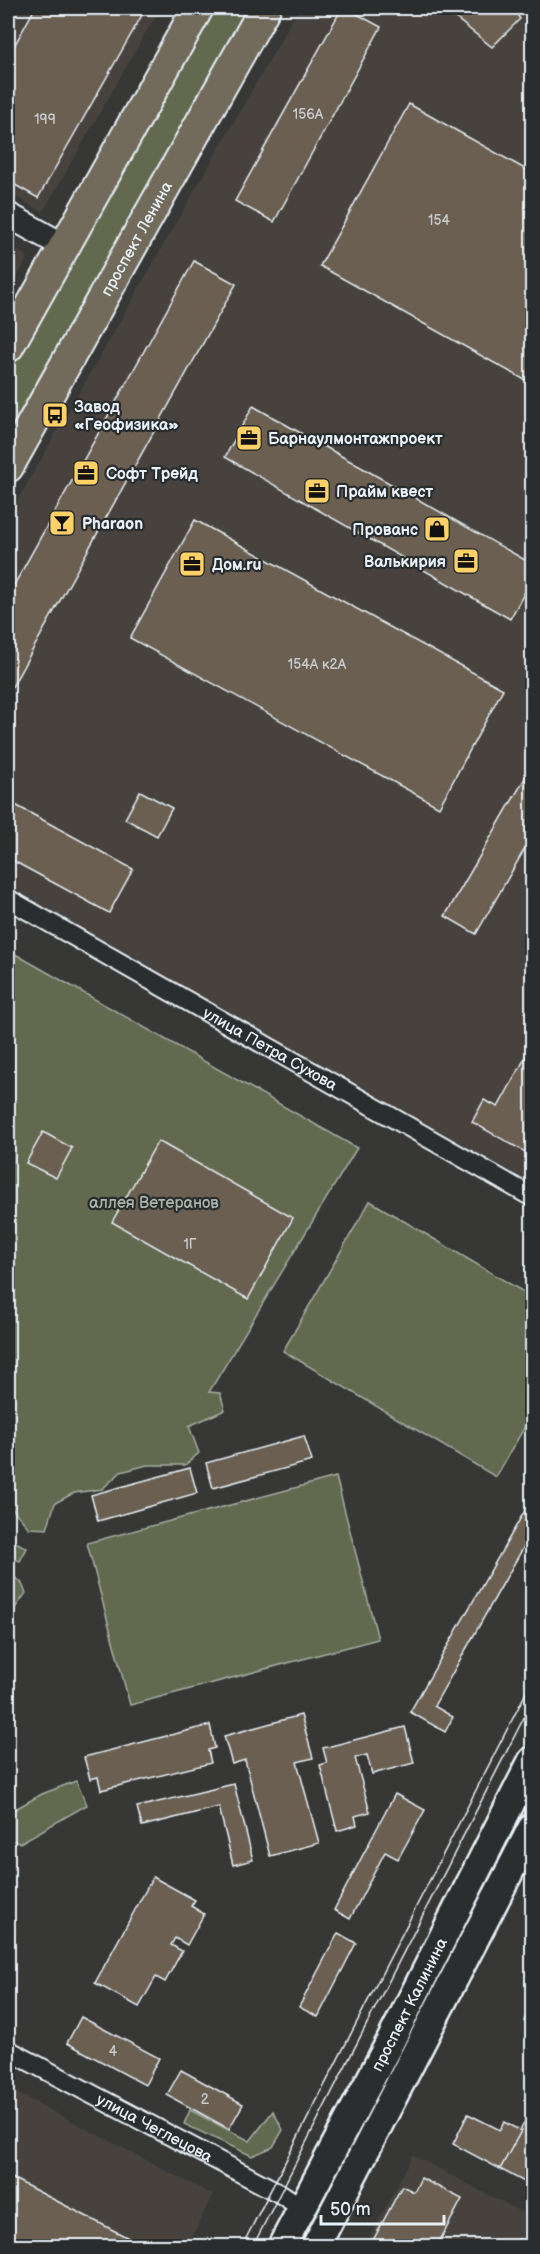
<svg xmlns="http://www.w3.org/2000/svg" width="540" height="2254" font-family="'Balsamiq Sans',sans-serif">
<style>
.built{fill:#46433d}
.green{fill:#62694f;stroke:#a5ada4;stroke-width:1.5}
.building{fill:#6a5e51;stroke:#e8f1f8;stroke-width:1.5}
.lines{fill:none;stroke-linecap:round;stroke-linejoin:round}
.minor-casing{stroke:#e8f1f8;stroke-width:22}
.tertiary-casing{stroke:#e8f1f8;stroke-width:28}
.secondary-casing{stroke:#e8f1f8;stroke-width:32}
.primary-casing{stroke:#e8f1f8;stroke-width:34}
.minor{stroke:#2a2d2e;stroke-width:18}
.tertiary{stroke:#2a2d2e;stroke-width:24}
.secondary{stroke:#2a2d2e;stroke-width:27}
.primary{stroke:#726b5a;stroke-width:30}
.tram{stroke:#e8f1f8;stroke-width:1.5}
.labels{text-anchor:middle;stroke-width:4.5;stroke-linejoin:round;paint-order:stroke}
.number-label{font-size:14px;fill:#c8ccce}
.street-label{font-size:16px;fill:#e8f1f8;stroke:#2a2d2e}
.poi-label{font-size:16px;font-weight:bold;fill:#e8f1f8;stroke:#2a2d2e;text-anchor:start}
.park-label{font-size:16px;fill:#acb4ac;stroke:#2a2d2e}
</style>
<rect width="100%" height="100%" fill="#373735"/>
<filter id="ink" filterUnits="userSpaceOnUse"><feTurbulence type="fractalNoise" baseFrequency=".0167" numOctaves="2"/><feDisplacementMap in="SourceGraphic" scale="12" xChannelSelector="R" yChannelSelector="G"/><feConvolveMatrix kernelMatrix="1 2 1 2 8 2 1 2 1" color-interpolation-filters="sRGB"/></filter>
<g filter="url(#ink)">
<g class="built">
<path d="M 8,8 L 160,8 L 43,212 L 8,193 Z"/>
<path d="M 299,8 L 532,8 L 532,1184 L 105,944 L 8,887 L 8,517 Z"/>
<path d="M 8,245 L 28,257 L 8,294 Z"/>
<path d="M 8,2088 L 213,2195 L 187,2246 L 8,2246 Z"/>
<path d="M 413,2155 L 532,2218 L 532,2246 L 365,2246 Z"/>
</g>
<g class="green">
<path d="M 210,8 L 249,8 L 8,433 L 8,367 Z"/>
<path d="M 8,950 L 357,1148 L 209,1392 L 220,1393 L 225,1410 L 189,1426 L 199,1453 L 185,1465 L 147,1465 L 121,1472 L 102,1489 L 74,1493 L 55,1503 L 47,1529 L 29,1528 L 8,1504 Z"/>
<path d="M 370,1201 L 532,1297 L 532,1414 L 496,1477 L 283,1351 Z"/>
<path d="M 336,1477 L 378,1639 L 130,1705 L 87,1543 Z"/>
<path d="M 8,1538 L 27,1548 L 20,1561 L 8,1558 Z"/>
<path d="M 8,1572 L 21,1582 L 26,1593 L 11,1614 L 8,1610 Z"/>
<path d="M 76,1781 L 87,1805 L 20,1843 L 8,1840 L 8,1810 L 10,1812 L 42,1794 Z"/>
<path d="M 190,2110 L 250,2141 L 273,2111 L 283,2130 L 273,2147 L 252,2156 L 184,2124 Z"/>
</g>
<g class="building">
<path d="M 35,8 L 146,8 L 38,198 L 8,181 L 8,57 Z"/>
<path d="M 342,8 L 346,8 L 381,27 L 274,222 L 235,201 Z"/>
<path d="M 443,8 L 513,8 L 520,19 L 492,47 Z"/>
<path d="M 409,104 L 532,173 L 532,384 L 320,266 Z"/>
<path d="M 8,249 L 14,252 L 8,263 Z"/>
<path d="M 194,261 L 236,284 L 8,694 L 8,596 Z"/>
<path d="M 253,406 L 532,564 L 532,579 L 510,619 L 225,457 Z"/>
<path d="M 195,520 L 503,689 L 439,807 L 130,638 Z"/>
<path d="M 532,766 L 532,836 L 476,934 L 445,916 Z"/>
<path d="M 140,791 L 172,808 L 157,836 L 125,819 Z"/>
<path d="M 8,801 L 133,869 L 109,913 L 8,858 Z"/>
<path d="M 529,1051 L 532,1052 L 532,1156 L 472,1122 L 484,1100 L 498,1107 Z"/>
<path d="M 43,1132 L 72,1148 L 56,1178 L 26,1163 Z"/>
<path d="M 158,1141 L 293,1218 L 248,1299 L 112,1222 Z"/>
<path d="M 304,1436 L 312,1461 L 213,1488 L 206,1463 Z"/>
<path d="M 190,1468 L 197,1493 L 98,1521 L 91,1495 Z"/>
<path d="M 532,1498 L 532,1532 L 434,1706 L 453,1717 L 445,1732 L 410,1712 Z"/>
<path d="M 301,1715 L 313,1758 L 297,1762 L 319,1843 L 270,1856 L 245,1760 L 232,1764 L 224,1736 Z"/>
<path d="M 210,1725 L 215,1748 L 208,1750 L 211,1763 L 101,1790 L 98,1777 L 90,1779 L 84,1757 Z"/>
<path d="M 405,1727 L 414,1763 L 372,1774 L 367,1755 L 355,1758 L 370,1812 L 355,1816 L 357,1825 L 337,1831 L 320,1765 L 327,1763 L 323,1748 Z"/>
<path d="M 234,1784 L 253,1860 L 233,1865 L 219,1807 L 142,1826 L 137,1807 Z"/>
<path d="M 395,1794 L 425,1810 L 398,1859 L 385,1852 L 350,1919 L 334,1910 Z"/>
<path d="M 153,1877 L 195,1900 L 191,1906 L 204,1914 L 187,1945 L 175,1938 L 171,1945 L 182,1951 L 165,1982 L 156,1977 L 139,2007 L 95,1983 Z"/>
<path d="M 338,1933 L 356,1943 L 318,2017 L 299,2007 Z"/>
<path d="M 532,2004 L 532,2026 L 524,2021 Z"/>
<path d="M 81,2017 L 159,2058 L 145,2085 L 67,2043 Z"/>
<path d="M 181,2070 L 243,2104 L 229,2129 L 167,2095 Z"/>
<path d="M 532,2108 L 532,2186 L 500,2169 Z"/>
<path d="M 468,2114 L 500,2130 L 504,2122 L 521,2131 L 500,2169 L 453,2144 Z"/>
<path d="M 8,2176 L 144,2246 L 8,2246 Z"/>
<path d="M 421,2178 L 462,2199 L 437,2246 L 370,2246 L 402,2186 L 414,2192 Z"/>
<path d="M 519,2239 L 532,2246 L 514,2246 Z"/>
</g>
<g class="lines">
<defs>
<g id="minor">
<path id="s1" d="M 8,899 L 532,1197"/>
<path id="s2" d="M 8,2050 L 281,2194 L 302,2208"/>
</g>
<path id="tertiary" d="M 8,215 L 64,246"/>
<g id="secondary">
<path id="s3" d="M 282,2246 L 390,2042 L 532,1761"/>
<path d="M 316,2246 L 532,1828"/>
</g>
<g id="primary">
<path d="M 8,347 L 198,8"/>
<path id="s4" d="M 8,467 L 265,8"/>
</g>
</defs>
<use href="#minor" class="minor-casing"/>
<use href="#tertiary" class="tertiary-casing"/>
<use href="#secondary" class="secondary-casing"/>
<use href="#primary" class="primary-casing"/>
<use href="#minor" class="minor"/>
<use href="#tertiary" class="tertiary"/>
<use href="#secondary" class="secondary"/>
<use href="#primary" class="primary"/>
<g class="tram">
<path d="M 242,2246 L 532,1681"/>
<path d="M 253,2246 L 532,1702"/>
</g>
</g>
</g>
<defs>
<symbol id="bus-square" viewBox="-11 -11 22 22"><rect x="-9" y="-9" width="18" height="18" rx="4" fill="#ffd166" stroke="#2a2d2e"/><path d="M-5-6H5V4H4V6H2V4H-2V6H-4V4H-5ZM-3.5-4V0h7V-4ZM-3.5 1.2v1.5H-2V1.2ZM2 1.2v1.5H3.5V1.2Z" fill="#111"/></symbol>
<symbol id="office-square" viewBox="-11 -11 22 22"><rect x="-9" y="-9" width="18" height="18" rx="4" fill="#ffd166" stroke="#2a2d2e"/><path d="M-6-3h4V-5.5h4V-3h4V5H-6ZM-1-4.5V-3h2v-1.5ZM-6 0V1H6V0Z" fill="#111"/></symbol>
<symbol id="bar-square" viewBox="-11 -11 22 22"><rect x="-9" y="-9" width="18" height="18" rx="4" fill="#ffd166" stroke="#2a2d2e"/><path d="M-6-5H6L.8 .8V4.5H3.5V6h-7V4.5H-.8V.8Z" fill="#111"/></symbol>
<symbol id="shop-square" viewBox="-11 -11 22 22"><rect x="-9" y="-9" width="18" height="18" rx="4" fill="#ffd166" stroke="#2a2d2e"/><path d="M-5-2.5h2.3a2.7 3.5 0 0 1 5.4 0H5L5.5 6h-11ZM-1.5-2.5h3a1.5 2.3 0 0 0-3 0Z" fill="#111"/></symbol>
</defs>
<g fill-rule="evenodd">
<use href="#bus-square" x="40" y="400" width="30" height="30"/>
<use href="#office-square" x="234" y="423" width="30" height="30"/>
<use href="#office-square" x="71" y="458" width="30" height="30"/>
<use href="#office-square" x="302" y="476" width="30" height="30"/>
<use href="#bar-square" x="47" y="508" width="30" height="30"/>
<use href="#shop-square" x="422" y="514" width="30" height="30"/>
<use href="#office-square" x="451" y="546" width="30" height="30"/>
<use href="#office-square" x="177" y="549" width="30" height="30"/>
</g>
<g class="labels">
<g class="number-label">
<text x="308" y="119">156А</text>
<text x="45" y="124">199</text>
<text x="439" y="225">154</text>
<text x="317" y="669">154А к2А</text>
<text x="190" y="1249">1Г</text>
<text x="113" y="2056">4</text>
<text x="205" y="2104">2</text>
</g>
<g class="street-label">
<text dy="6" stroke="none"><textPath href="#s4" startOffset="262">проспект Ленина</textPath></text>
<text dy="6" stroke="none"><textPath href="#s1" startOffset="302">улица Петра Сухова</textPath></text>
<text dy="6" stroke="none"><textPath href="#s3" startOffset="273">проспект Калинина</textPath></text>
<text dy="6" stroke="none"><textPath href="#s2" startOffset="166">улица Чеглецова</textPath></text>
</g>
<g class="poi-label">
<text x="74" y="412">Завод<tspan x="74" dy="18">«Геофизика»</tspan></text>
<text x="268" y="444">Барнаулмонтажпроект</text>
<text x="106" y="479">Софт Трейд</text>
<text x="336" y="497">Прайм квест</text>
<text x="82" y="529">Pharaon</text>
<text x="418" y="535" text-anchor="end">Прованс</text>
<text x="446" y="567" text-anchor="end">Валькирия</text>
<text x="212" y="570">Дом.ru</text>
</g>
<g class="park-label">
<text x="154" y="1208">аллея Ветеранов</text>
</g>
</g>
<rect width="540" height="2254" fill="none" stroke="#2a2d2e" stroke-width="30"/>
<rect x="15" y="15" width="510" height="2224" fill="none" stroke="#e8f1f8" stroke-width="2" filter="url(#ink)"/>
<path d="M321 2215v9h123v-9" fill="none" stroke="#e8f1f8" stroke-width="3"/>
<text x="330" y="2215" font-size="18" fill="#e8f1f8" stroke="#2a2d2e" stroke-width="4.5" paint-order="stroke">50 m</text>
</svg>
